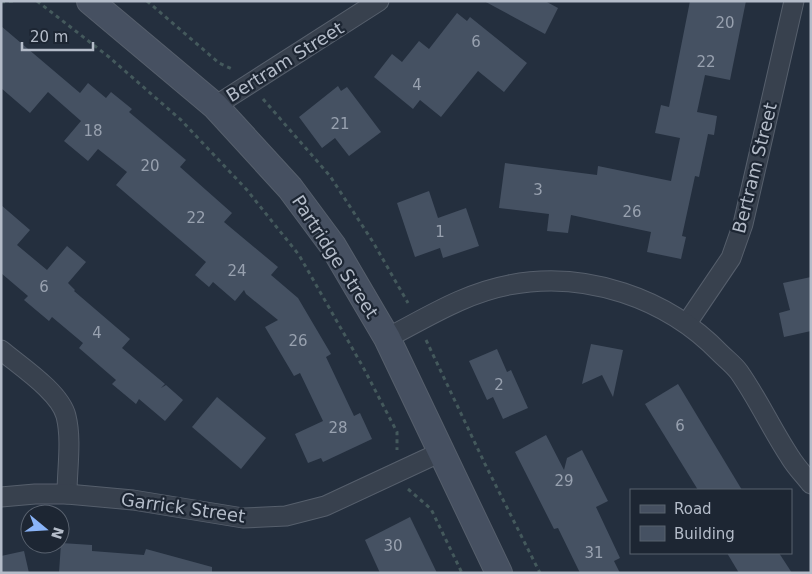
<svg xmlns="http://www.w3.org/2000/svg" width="812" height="574" font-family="'DejaVu Sans',sans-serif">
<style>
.building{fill:#455162}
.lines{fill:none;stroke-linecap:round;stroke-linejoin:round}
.street-casing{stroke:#565f6c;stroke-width:21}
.secondary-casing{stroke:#565f6c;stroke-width:28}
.path{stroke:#44595c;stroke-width:3;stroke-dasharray:4 4;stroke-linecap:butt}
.street{stroke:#38414e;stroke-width:19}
.secondary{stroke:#465061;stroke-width:26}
.labels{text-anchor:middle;stroke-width:4.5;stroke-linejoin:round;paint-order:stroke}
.number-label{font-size:15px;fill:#98a1af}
.street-label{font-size:18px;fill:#b4bcc9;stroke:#1d2633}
</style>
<rect width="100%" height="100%" fill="#242f3e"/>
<g class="building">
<path d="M 484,1 L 545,1 L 558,8 L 545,34 Z"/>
<path d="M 690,1 L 746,1 L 730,80 L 705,75 L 697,112 L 717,116 L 714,135 L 708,134 L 699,177 L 695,176 L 682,236 L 686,237 L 681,259 L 647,252 L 651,232 L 571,215 L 568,233 L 547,231 L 549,214 L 499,208 L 505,163 L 597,175 L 598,166 L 671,181 L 680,138 L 655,133 L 661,105 L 669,107 Z"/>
<path d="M 457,13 L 467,21 L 470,17 L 527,63 L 504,92 L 478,71 L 441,117 L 420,100 L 413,109 L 374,77 L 392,54 L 402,62 L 419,41 L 429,49 Z"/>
<path d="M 1,26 L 80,93 L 88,83 L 106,98 L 111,92 L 132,109 L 129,112 L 186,160 L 180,167 L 232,213 L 224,222 L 278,267 L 271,275 L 298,298 L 331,354 L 326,357 L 354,416 L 360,413 L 372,439 L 323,462 L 321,458 L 308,463 L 295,434 L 323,421 L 300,373 L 294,376 L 265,327 L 278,320 L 246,294 L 244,290 L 235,301 L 213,282 L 209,287 L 195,275 L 206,262 L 116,185 L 127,172 L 98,149 L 88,161 L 64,141 L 81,121 L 48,92 L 30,113 L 1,88 Z"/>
<path d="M 338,86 L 341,91 L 347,87 L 381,132 L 349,156 L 335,138 L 322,148 L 299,117 Z"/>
<path d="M 429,191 L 438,218 L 466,208 L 479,246 L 443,258 L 440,248 L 415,257 L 397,203 Z"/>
<path d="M 1,205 L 30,230 L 17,245 L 47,270 L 67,246 L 86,262 L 68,283 L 75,290 L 74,291 L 130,339 L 122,348 L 165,384 L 161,388 L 166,385 L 183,400 L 165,421 L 139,399 L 136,404 L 112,384 L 116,380 L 79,348 L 83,343 L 52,317 L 49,321 L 24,300 L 28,296 L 1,273 Z"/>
<path d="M 811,277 L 811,331 L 784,337 L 779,313 L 790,310 L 783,283 Z"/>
<path d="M 591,344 L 623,350 L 613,397 L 602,375 L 582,384 Z"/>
<path d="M 497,349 L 507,372 L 511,370 L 528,408 L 503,419 L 493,397 L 487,400 L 469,361 Z"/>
<path d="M 678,384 L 742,490 L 698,490 L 645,404 Z"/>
<path d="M 217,397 L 266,438 L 241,469 L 192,427 Z"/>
<path d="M 546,435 L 564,470 L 567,458 L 582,450 L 608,501 L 596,507 L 620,558 L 614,561 L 620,573 L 580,573 L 558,528 L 554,529 L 515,452 Z"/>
<path d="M 410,517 L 437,573 L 380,573 L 365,540 Z"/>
<path d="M 61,543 L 92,545 L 92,551 L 144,555 L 146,549 L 212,567 L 212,573 L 59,573 Z"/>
<path d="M 24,551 L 29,573 L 1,573 L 1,556 Z"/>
<path d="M 727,553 L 779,553 L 792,573 L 739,573 Z"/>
</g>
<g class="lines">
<defs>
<g id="street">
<path d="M 215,106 L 379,1"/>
<path d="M 687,323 L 731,258 L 743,224 L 794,1"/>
<path d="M 387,338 C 426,318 465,293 509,285 C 585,270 667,298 720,353 C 726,359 734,365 739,372 C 758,399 772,430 790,457 C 796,467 804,475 811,484"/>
<path d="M 1,350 C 20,366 60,392 66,416 C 72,440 67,469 67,494"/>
<path d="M 1,497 L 35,494 L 67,494 L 133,500 L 243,518 L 286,516 L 325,506 L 441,452"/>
</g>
<path id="secondary" d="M 90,1 L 215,106 L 290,188 L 333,246 L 387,338 L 499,573"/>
</defs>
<use href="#street" class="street-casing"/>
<use href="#secondary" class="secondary-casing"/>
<g class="path">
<path d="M 37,1 L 109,57 L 181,120 L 247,190 L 299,255 L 363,367 L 397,432 L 397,450"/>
<path d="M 147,1 L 219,63 L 232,69"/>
<path d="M 1,2 L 13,1"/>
<path d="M 263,99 L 330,176 L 373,242 L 408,303"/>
<path d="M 426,340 L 485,464 L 540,573"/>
<path d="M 408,489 L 431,509 L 462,573"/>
</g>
<use href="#street" class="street"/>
<use href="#secondary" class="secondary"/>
</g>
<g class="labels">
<g class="number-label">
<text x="725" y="28">20</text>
<text x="476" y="47">6</text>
<text x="706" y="67">22</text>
<text x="417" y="90">4</text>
<text x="340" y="129">21</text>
<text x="93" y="136">18</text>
<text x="150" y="171">20</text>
<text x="538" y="195">3</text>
<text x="632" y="217">26</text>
<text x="196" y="223">22</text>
<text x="440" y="237">1</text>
<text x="237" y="276">24</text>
<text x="44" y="292">6</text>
<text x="97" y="338">4</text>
<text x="298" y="346">26</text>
<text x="499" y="390">2</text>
<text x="680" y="431">6</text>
<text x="338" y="433">28</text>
<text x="564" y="486">29</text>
<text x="393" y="551">30</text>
<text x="594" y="558">31</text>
</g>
<g class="street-label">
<text transform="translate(285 62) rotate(-32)" y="6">Bertram Street</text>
<text transform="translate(755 168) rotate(-76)" y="6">Bertram Street</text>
<text transform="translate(335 257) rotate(57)" y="6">Partridge Street</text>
<text transform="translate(183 508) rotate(8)" y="6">Garrick Street</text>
</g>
</g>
<rect width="812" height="574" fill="none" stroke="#b4bcc9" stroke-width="5"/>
<rect x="630" y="489" width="162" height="65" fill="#1d2633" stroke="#59626f"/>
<rect x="640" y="505" width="25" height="8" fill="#465061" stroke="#59626f"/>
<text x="674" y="514" font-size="15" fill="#b4bcc9">Road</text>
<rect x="640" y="526" width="25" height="15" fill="#455162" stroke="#59626f"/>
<text x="674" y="539" font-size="15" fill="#b4bcc9">Building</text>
<g transform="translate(45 529) rotate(108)"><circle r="24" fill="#1d2633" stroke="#59626f"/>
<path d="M0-4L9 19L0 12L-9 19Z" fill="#8ab4f8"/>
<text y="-8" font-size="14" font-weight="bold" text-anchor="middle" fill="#b4bcc9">N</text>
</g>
<path d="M22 42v8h71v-8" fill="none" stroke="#b4bcc9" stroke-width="2.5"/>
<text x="30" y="42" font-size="15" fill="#b4bcc9" stroke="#1d2633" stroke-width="4" paint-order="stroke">20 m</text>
</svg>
